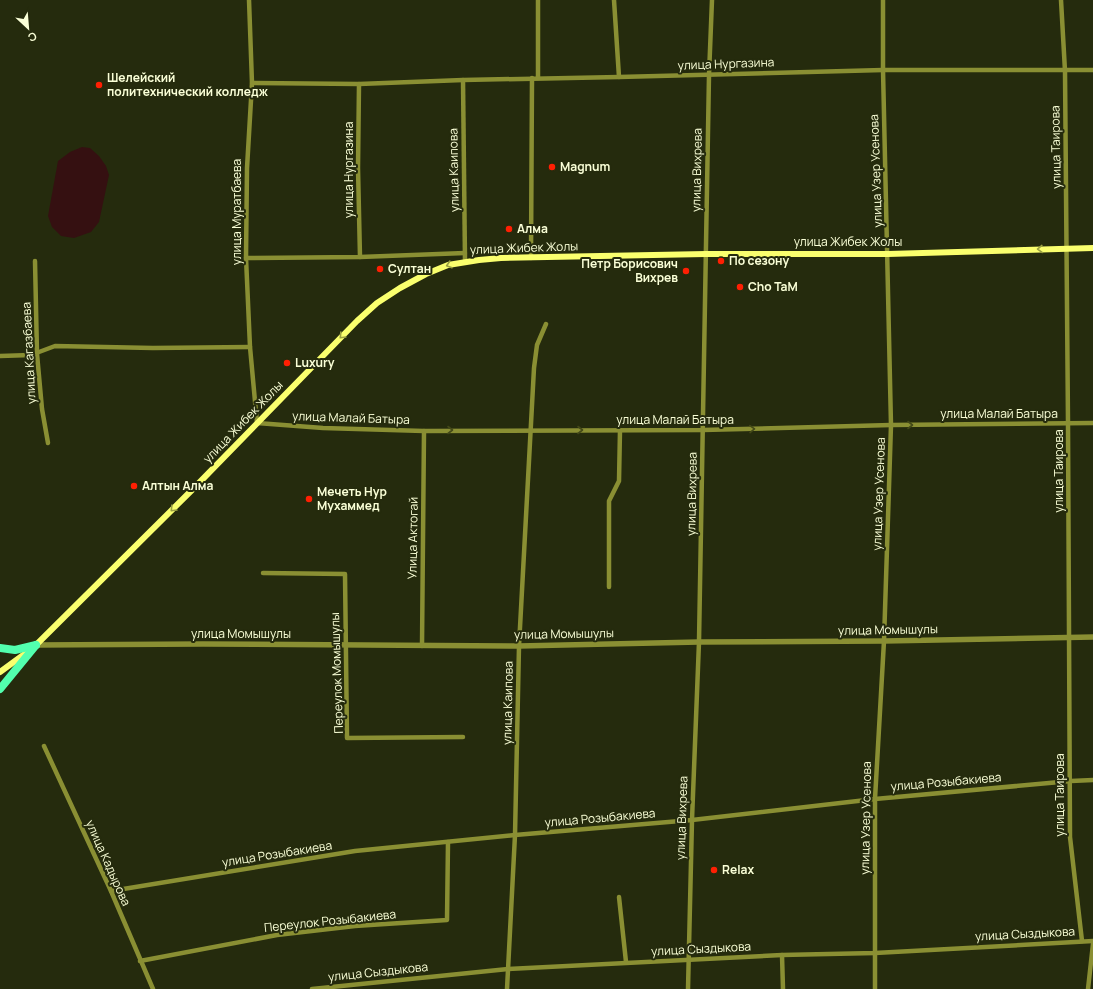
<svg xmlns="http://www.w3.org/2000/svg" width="1093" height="989" font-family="Manrope,sans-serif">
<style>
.green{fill:#351011}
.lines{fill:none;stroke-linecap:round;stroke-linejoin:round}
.minor{stroke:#8a8f33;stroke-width:4.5}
.tertiary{stroke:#8a8f33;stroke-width:5.5}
.secondary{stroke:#faff6e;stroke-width:6}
.motorway{stroke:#52ffae;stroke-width:8}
.oneway{stroke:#9aa042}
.oneway2{stroke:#434918}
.poi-dot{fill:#ff1f03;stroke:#252b0d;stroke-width:1.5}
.labels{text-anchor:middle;stroke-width:4;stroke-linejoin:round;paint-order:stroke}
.street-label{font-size:12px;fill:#faffd7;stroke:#252b0d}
.poi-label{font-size:12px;font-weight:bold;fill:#faffd7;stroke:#252b0d;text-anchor:start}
</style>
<rect width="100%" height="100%" fill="#252b0d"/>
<path class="green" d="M 82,147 L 90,148 L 99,156 L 106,166 L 109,175 L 99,222 L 91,232 L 74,238 L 61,236 L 52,227 L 48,216 L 58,161 L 70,152 Z"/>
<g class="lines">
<g class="minor">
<path d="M 249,0 L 252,83 L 247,168 L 246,258 L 250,347 L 257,423 L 323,428 L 424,431 L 703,430 L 891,425 L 1093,423"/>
<path d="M 538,0 L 538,78"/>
<path d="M 614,0 L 619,77"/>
<path d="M 1061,0 L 1065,71 L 1068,423 L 1070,837 L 1082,941"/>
<path d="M 463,80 L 465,261"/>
<path d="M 252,83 L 359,84 L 463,80 L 619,77 L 883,70 L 1093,70"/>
<path d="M 359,84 L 358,168 L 360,257"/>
<path d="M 246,258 L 360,257 L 465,253"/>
<path d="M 531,258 L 532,78"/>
<path d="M 35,261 L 37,354 L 42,409 L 48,443"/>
<path d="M 0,356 L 31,355 L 55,346 L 153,348 L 250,347"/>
<path d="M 263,573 L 345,574 L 347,738 L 463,737"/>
<path d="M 609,587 L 609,501 L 619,481 L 620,430"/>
<path d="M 422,646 L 424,431"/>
<path d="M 44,746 L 111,891 L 153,989"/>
<path d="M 111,891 L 355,851 L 515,835 L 692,820 L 875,799 L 1071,781 L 1093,780"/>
<path d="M 619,897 L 626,962"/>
<path d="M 782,955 L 783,989"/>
<path d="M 140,961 L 277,935 L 355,926 L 447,920 L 448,842"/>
<path d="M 312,989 L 508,969 L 782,955 L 875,953 L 1093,941"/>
<path d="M 507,989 L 515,835 L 519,646 L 534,368 L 537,345 L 546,324"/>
<path d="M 688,989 L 692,820 L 699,642 L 709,75 L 712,0"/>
<path d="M 875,989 L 875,799 L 884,641 L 891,425 L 883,70 L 883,0"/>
<path d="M 1088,989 L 1093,944"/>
</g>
<path class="tertiary" d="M 36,645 L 203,644 L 519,646 L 699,642 L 884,641 L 1093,637"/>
<g class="secondary">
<path d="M 34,647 L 195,487 L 357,321 L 377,303 L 400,288 L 426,274 L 448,265 L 479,260 L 501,258 L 706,254 L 888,254 L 1093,248"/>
<path d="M 0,672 L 26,653"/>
</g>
<g class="motorway">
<path d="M 0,648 L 15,650 L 36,645"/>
<path d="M 0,689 L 36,645"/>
</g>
</g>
<defs><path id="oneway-chevron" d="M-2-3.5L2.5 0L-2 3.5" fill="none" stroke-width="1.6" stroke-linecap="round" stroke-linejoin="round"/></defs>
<g class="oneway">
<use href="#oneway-chevron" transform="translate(1040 249) rotate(178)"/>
<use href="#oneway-chevron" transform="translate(449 265) rotate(163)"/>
<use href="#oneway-chevron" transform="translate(342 336) rotate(134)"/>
<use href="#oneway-chevron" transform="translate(173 509) rotate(135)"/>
</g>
<g class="oneway2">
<use href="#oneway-chevron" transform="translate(910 425)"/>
<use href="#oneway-chevron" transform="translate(752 429) rotate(-1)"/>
<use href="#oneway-chevron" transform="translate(450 430)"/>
<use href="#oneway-chevron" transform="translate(580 430)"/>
</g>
<g class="poi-dot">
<circle cx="99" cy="85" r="4"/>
<circle cx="552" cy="167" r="4"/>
<circle cx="509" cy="229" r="4"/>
<circle cx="721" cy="261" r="4"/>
<circle cx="380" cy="269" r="4"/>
<circle cx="686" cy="271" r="4"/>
<circle cx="740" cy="287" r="4"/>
<circle cx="287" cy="363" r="4"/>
<circle cx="134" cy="486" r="4"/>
<circle cx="309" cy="499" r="4"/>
<circle cx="714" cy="870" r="4"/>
</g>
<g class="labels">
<g class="street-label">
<text transform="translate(726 64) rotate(-2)" y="4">улица Нургазина</text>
<text transform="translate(1056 147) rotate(-91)" y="4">улица Таирова</text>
<text transform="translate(349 170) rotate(-90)" y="4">улица Нургазина</text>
<text transform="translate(454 170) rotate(-91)" y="4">улица Каипова</text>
<text transform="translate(697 170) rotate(-89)" y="4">улица Вихрева</text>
<text transform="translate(876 171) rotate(-92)" y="4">улица Узер Усенова</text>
<text transform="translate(237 212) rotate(-90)" y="4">улица Муратбаева</text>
<text x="848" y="246">улица Жибек Жолы</text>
<text transform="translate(524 248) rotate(-2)" y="4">улица Жибек Жолы</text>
<text transform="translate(29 353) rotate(-93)" y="4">улица Кагазбаева</text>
<text x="999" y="418">улица Малай Батыра</text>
<text transform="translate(351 418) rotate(2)" y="4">улица Малай Батыра</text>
<text x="675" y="424">улица Малай Батыра</text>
<text transform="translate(243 422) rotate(-46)" y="4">улица Жибек Жолы</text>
<text transform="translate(1059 471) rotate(-90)" y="4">улица Таирова</text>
<text transform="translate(692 494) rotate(-89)" y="4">улица Вихрева</text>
<text transform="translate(879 494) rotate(-88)" y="4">улица Узер Усенова</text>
<text transform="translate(413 538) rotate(-89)" y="4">Улица Актогай</text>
<text transform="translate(888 630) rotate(-1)" y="4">улица Момышулы</text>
<text x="241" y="638">улица Момышулы</text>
<text transform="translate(564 634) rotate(-1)" y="4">улица Момышулы</text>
<text transform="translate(337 673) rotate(-92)" y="4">Переулок Момышулы</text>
<text transform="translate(508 703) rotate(-89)" y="4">улица Каипова</text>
<text transform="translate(946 782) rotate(-5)" y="4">улица Розыбакиева</text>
<text transform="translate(1060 795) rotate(-90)" y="4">улица Таирова</text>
<text transform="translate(600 818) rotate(-5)" y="4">улица Розыбакиева</text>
<text transform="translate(682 818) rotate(-88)" y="4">улица Вихрева</text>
<text transform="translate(866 818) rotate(-89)" y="4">улица Узер Усенова</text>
<text transform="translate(277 854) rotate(-9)" y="4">улица Розыбакиева</text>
<text transform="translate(108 863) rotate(66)" y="4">улица Кадырова</text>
<text transform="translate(330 921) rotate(-6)" y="4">Переулок Розыбакиева</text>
<text transform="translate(1025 934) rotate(-3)" y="4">улица Сыздыкова</text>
<text transform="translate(701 949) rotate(-3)" y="4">улица Сыздыкова</text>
<text transform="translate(378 972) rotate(-6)" y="4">улица Сыздыкова</text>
</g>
<g class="poi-label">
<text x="107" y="82">Шелейский<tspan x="107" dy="14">политехнический колледж</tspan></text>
<text x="560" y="171">Magnum</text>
<text x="517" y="233">Алма</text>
<text x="729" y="265">По сезону</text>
<text x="678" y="268" text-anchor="end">Петр Борисович<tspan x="678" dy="14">Вихрев</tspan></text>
<text x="388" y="273">Султан</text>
<text x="748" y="291">Cho TaM</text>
<text x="295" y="367">Luxury</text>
<text x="142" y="490">Алтын Алма</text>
<text x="317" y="496">Мечеть Нур<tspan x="317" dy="14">Мухаммед</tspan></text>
<text x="722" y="874">Relax</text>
</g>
</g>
<g transform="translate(28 28) rotate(154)" stroke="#252b0d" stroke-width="3" paint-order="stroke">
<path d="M0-3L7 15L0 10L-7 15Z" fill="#faffd7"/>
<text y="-6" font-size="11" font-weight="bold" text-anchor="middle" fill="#faffd7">С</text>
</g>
</svg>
